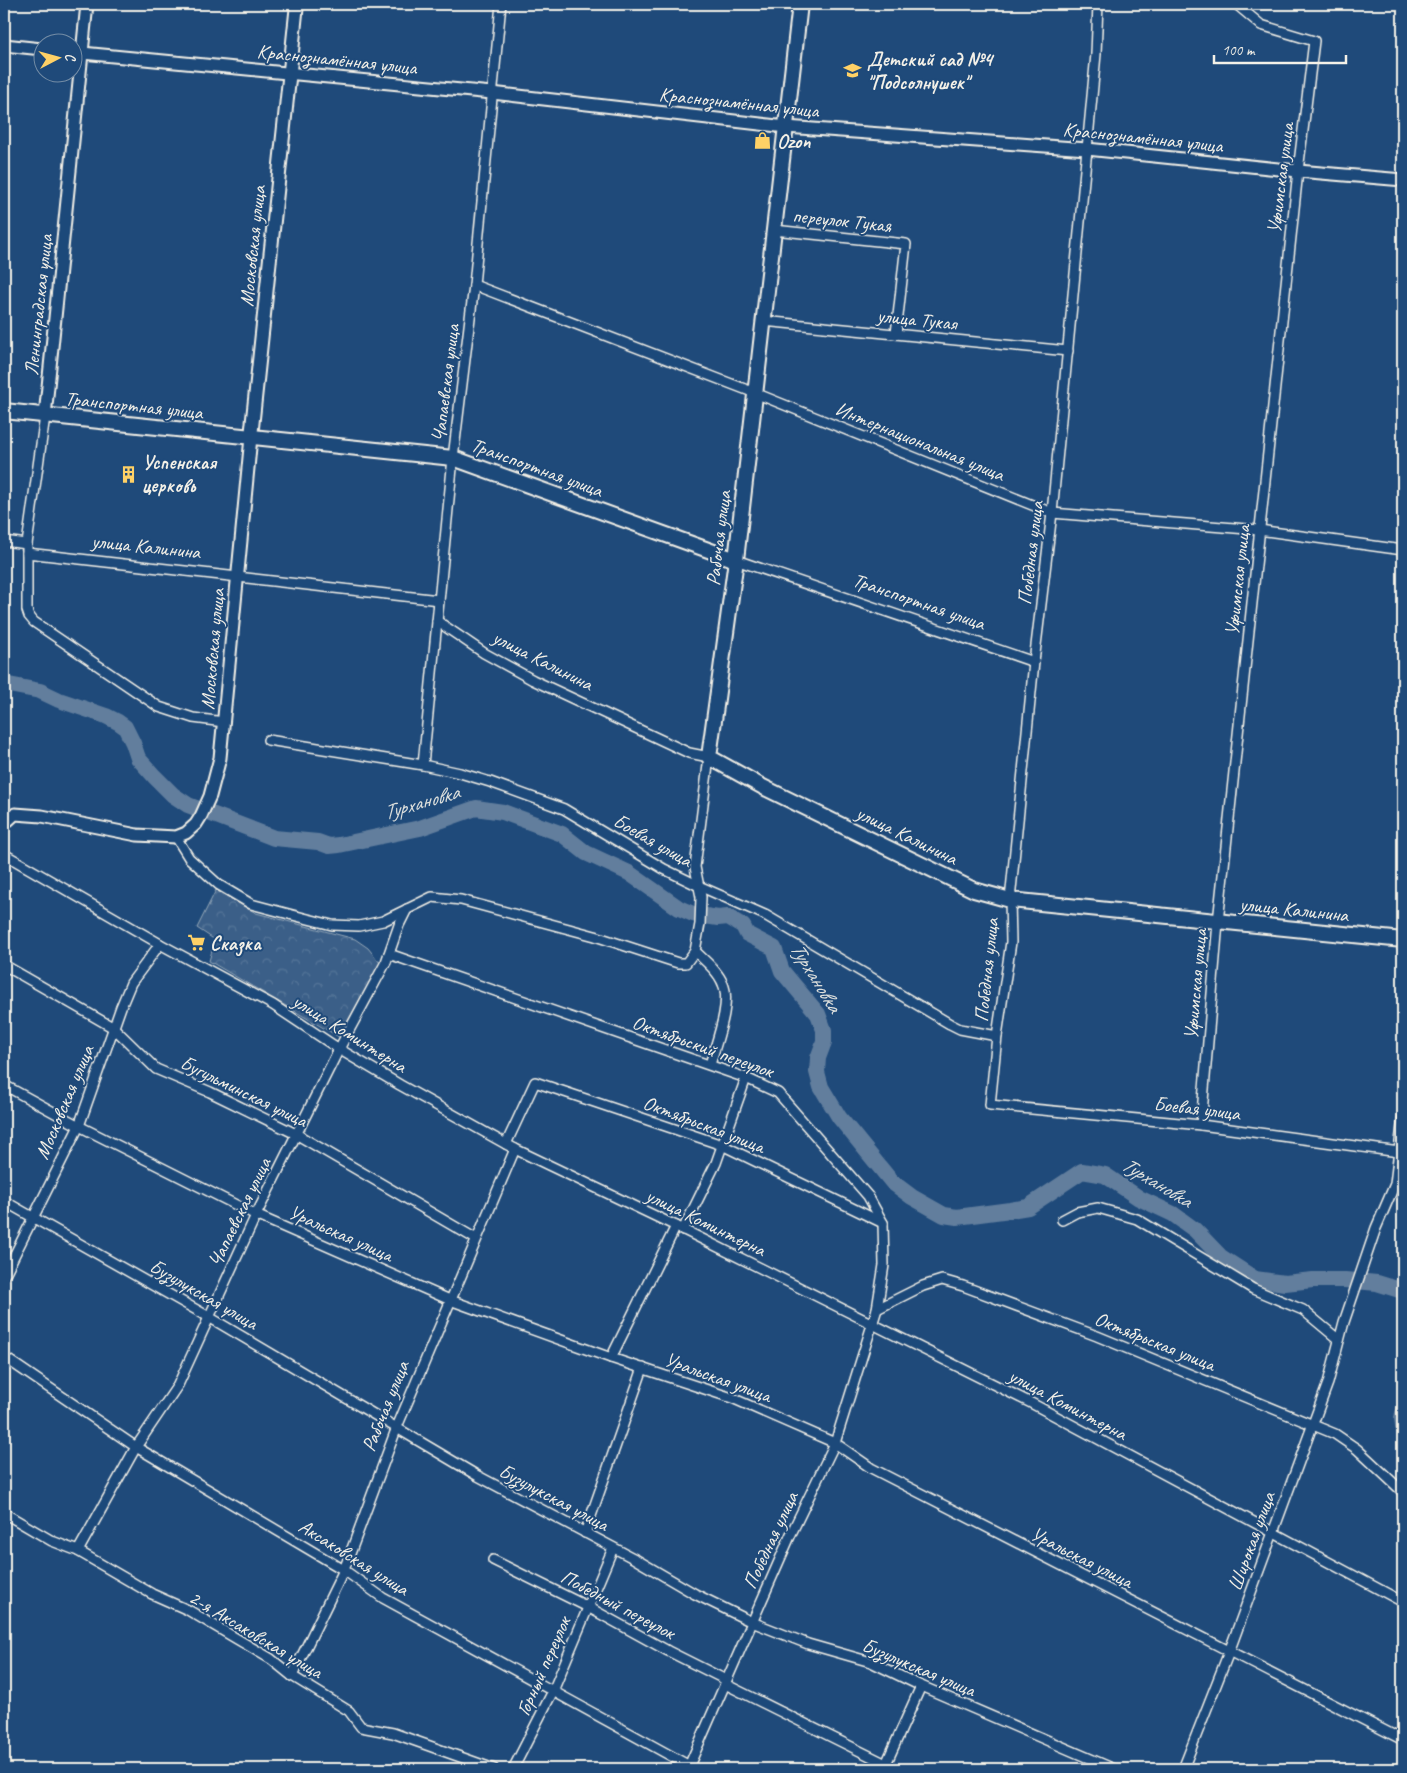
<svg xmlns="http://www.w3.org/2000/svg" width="1407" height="1773" font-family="Caveat,sans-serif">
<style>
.forest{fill:url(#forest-crowns);stroke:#97a8b8}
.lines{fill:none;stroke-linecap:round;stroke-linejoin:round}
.river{stroke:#627e9d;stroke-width:16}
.minor-casing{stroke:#f4f1e8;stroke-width:12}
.tertiary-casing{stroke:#f4f1e8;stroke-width:15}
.secondary-casing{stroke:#f4f1e8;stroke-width:16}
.primary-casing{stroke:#f4f1e8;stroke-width:18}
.minor{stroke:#1f4a7a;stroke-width:9}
.tertiary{stroke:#1f4a7a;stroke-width:11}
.secondary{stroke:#1f4a7a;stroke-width:12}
.primary{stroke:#1f4a7a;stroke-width:14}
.labels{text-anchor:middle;stroke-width:4;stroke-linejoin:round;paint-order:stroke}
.street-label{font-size:20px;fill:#f4f1e8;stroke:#1f4a7a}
.poi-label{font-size:20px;font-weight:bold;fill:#f4f1e8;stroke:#1f4a7a;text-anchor:start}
.water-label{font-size:21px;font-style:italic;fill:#dee0dd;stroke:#1f4a7a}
</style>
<defs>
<pattern id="forest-crowns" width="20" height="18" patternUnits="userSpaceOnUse" patternTransform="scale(1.25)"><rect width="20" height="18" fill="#3a5f88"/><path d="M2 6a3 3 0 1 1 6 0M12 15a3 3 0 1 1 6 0" fill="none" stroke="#577699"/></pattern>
</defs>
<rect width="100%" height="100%" fill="#1f4a7a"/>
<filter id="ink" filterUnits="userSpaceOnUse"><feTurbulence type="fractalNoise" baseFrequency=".02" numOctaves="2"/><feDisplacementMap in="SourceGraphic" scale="10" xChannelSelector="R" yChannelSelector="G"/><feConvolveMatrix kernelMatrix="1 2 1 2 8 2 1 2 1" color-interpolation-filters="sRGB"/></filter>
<g filter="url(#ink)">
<path class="forest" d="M 216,890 L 256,913 L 355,939 L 368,948 L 380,963 L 339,1037 L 209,961 L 215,940 L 197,928 Z"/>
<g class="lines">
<g class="river">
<path d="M 4,684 L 40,691 L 59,700 L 106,716 L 118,722 L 125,727 L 133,743 L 138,758 L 154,776 L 173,795 L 188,805 L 274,838 L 318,842 L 329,846 L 339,845 L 420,828 L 476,808 L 503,812 L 562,834 L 586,853 L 629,873 L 679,908 L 693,914 L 718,918 L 728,917 L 743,926 L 747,934 L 774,948 L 782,971 L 818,1014 L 824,1030 L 824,1042 L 818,1058 L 817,1072 L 821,1087 L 839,1117 L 892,1182 L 912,1197 L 944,1215 L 957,1217 L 1010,1210 L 1028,1207 L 1082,1171 L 1105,1175 L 1139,1198 L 1173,1214 L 1195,1230 L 1221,1257 L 1255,1279 L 1285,1283 L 1313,1280 L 1345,1280 L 1377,1283 L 1403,1291"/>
<path d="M 1403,1413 L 1402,1418 L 1403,1427"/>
</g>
<defs>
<g id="minor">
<path d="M 1098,4 L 1096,54 L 1087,149 L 1052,513 L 1034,662 L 1010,900 L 1011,942 L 997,1036 L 990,1105 L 1201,1125 L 1399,1152"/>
<path d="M 774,230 L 906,244 L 896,334"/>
<path d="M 474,285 L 755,393 L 1052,513 L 1259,530 L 1403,550"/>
<path d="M 763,321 L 1068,351"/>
<path d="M 45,416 L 27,544 L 27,610 L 29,616 L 34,622 L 159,707 L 193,718 L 224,722"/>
<path d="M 4,541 L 27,544"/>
<path d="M 27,553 L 439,600"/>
<path d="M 736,560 L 1034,662"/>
<path d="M 268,740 L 423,765 L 460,773 L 490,782 L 564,809 L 664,869 L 699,886 L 765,915 L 950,1024 L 960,1029 L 997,1036"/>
<path d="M 423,765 L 453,458 L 474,285 L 501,4"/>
<path d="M 176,837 L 189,858 L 219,885 L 251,904 L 304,918 L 332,925 L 359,926 L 383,921 L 432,897 L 461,900 L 595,936 L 678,963 L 686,963 L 695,951 L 700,924 L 701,897 L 695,867 L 709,757 L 689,753 L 533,680 L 484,653 L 437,621"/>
<path d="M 4,854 L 160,944 L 273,1005 L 339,1049 L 400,1085 L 515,1149 L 676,1226 L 1031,1403 L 1403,1602"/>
<path d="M 695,951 C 705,961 718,971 723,984 C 732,1003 715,1045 710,1065"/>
<path d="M 389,954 L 746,1078 L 778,1093 L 868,1196 L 883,1223 L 884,1265 L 877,1309 L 835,1443 L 791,1534 L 689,1766"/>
<path d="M 4,965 L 114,1028 L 156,1069 L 210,1092 L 296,1134 L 476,1239"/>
<path d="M 4,1085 L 79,1126 L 256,1215 L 450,1300 L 611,1358 L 732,1398 L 835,1443 L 871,1468 L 1403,1740"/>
<path d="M 1201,1125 L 1218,922 L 1298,171 L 1314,41 L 1261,25 L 1236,4"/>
<path d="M 506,1144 L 535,1082 L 722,1145 L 883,1223"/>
<path d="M 4,1201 L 209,1317 L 478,1476 L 635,1559 L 695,1594 L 752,1622 L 808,1644 L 871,1662 L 921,1686 L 1114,1769"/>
<path d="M 1062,1220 L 1077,1212 L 1098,1208 L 1137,1219 L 1253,1289 L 1303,1310 L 1339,1340"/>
<path d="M 683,1230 L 716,1163 L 746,1078"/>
<path d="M 4,1276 L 79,1126 L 121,1007 L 131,983 L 160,944"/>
<path d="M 877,1309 L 923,1286 L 942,1280 L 963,1286 L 1097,1336 L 1335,1434 L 1357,1449 L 1403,1492"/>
<path d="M 4,1357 L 136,1447 L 344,1570 L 383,1598 L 695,1769"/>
<path d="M 611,1358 L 676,1226"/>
<path d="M 4,1513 L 52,1541 L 78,1551 L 152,1594 L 188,1610 L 271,1659 L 292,1676 L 349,1711 L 361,1727 L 393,1733 L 494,1769"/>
<path d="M 585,1533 L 643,1368"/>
<path d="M 78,1551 L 136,1447 L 178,1385 L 256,1215 L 339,1049 L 386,962 L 399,925 L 407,909"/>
<path d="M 493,1560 L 588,1607 L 668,1651 L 726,1680"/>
<path d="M 292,1676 L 344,1570 L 397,1427 L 515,1149"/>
<path d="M 725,1684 L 886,1764"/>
<path d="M 888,1768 L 886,1764 L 921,1686"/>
<path d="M 513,1769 L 553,1691 L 613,1548"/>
<path d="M 1183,1769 L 1229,1652 L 1328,1383 L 1344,1322 L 1376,1228 L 1395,1184 L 1403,1117"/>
</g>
<g id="tertiary">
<path d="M 4,45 L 42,49"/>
<path d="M 72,52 L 492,93 L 786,127 L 1087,149 L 1298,171 L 1403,180"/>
<path d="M 45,416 L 87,4"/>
<path d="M 4,824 L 15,814 L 42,816 L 137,835 L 176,837 L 186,833 L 196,824 L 201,816 L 210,796 L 220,758 L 251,437"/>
</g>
<path id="secondary" d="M 251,437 L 297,4"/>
<g id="primary">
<path d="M 800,4 L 736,560 L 709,757 L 763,787 L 974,890 L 1010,900 L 1403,940"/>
<path d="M 4,411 L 453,458 L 736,560"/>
</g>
</defs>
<use href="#minor" class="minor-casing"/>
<use href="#tertiary" class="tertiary-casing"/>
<use href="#secondary" class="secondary-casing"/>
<use href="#primary" class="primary-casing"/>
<use href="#minor" class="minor"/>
<use href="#tertiary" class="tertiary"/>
<use href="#secondary" class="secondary"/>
<use href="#primary" class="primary"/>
</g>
</g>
<defs>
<symbol id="school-bare" viewBox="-9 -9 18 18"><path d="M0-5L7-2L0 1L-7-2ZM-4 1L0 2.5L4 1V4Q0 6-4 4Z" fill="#ffd166" stroke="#1f4a7a" stroke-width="2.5" paint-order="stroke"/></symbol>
<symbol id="shop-bare" viewBox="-9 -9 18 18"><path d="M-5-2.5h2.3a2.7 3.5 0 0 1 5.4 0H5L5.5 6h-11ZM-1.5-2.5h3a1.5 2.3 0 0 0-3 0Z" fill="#ffd166" stroke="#1f4a7a" stroke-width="2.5" paint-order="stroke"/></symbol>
<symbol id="building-bare" viewBox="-9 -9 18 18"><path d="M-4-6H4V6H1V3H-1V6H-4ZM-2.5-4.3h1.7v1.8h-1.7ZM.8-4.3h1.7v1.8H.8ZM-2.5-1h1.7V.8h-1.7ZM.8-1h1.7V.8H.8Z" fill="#ffd166" stroke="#1f4a7a" stroke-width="2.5" paint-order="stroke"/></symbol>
<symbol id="supermarket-bare" viewBox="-9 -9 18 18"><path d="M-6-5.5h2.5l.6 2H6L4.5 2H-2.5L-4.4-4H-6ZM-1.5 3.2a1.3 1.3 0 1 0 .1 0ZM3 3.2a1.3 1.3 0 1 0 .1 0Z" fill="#ffd166" stroke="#1f4a7a" stroke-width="2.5" paint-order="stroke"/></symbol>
</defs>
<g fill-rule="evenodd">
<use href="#school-bare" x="840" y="58" width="25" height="25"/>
<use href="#shop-bare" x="750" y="128" width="25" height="25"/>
<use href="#building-bare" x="116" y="462" width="25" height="25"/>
<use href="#supermarket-bare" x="184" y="930" width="25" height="25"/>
</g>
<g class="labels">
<g class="street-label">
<text transform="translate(337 59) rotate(6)" y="7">Краснознамённая улица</text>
<text transform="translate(739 102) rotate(6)" y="7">Краснознамённая улица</text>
<text transform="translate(1143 137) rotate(6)" y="7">Краснознамённая улица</text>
<text transform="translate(1280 178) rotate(-83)" y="7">Уфимская улица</text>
<text transform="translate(842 220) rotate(6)" y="7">переулок Тукая</text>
<text transform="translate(252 246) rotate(-84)" y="7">Московская улица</text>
<text transform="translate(38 305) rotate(-84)" y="7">Ленинградская улица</text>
<text transform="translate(917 319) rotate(6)" y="7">улица Тукая</text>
<text transform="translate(445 383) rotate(-83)" y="7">Чапаевская улица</text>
<text transform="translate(134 405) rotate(6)" y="7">Транспортная улица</text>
<text transform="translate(920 441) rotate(22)" y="7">Интернациональная улица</text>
<text transform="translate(537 467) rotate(20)" y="7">Транспортная улица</text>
<text transform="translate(718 538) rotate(-83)" y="7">Рабочая улица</text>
<text transform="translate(146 546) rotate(6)" y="7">улица Калинина</text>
<text transform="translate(1030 553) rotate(-83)" y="7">Победная улица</text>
<text transform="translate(1237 580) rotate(-84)" y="7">Уфимская улица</text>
<text transform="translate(919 601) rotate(19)" y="7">Транспортная улица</text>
<text transform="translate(212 649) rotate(-85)" y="7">Московская улица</text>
<text transform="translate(543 660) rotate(27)" y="7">улица Калинина</text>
<text transform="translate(907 835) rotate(26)" y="7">улица Калинина</text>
<text transform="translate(653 840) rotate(30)" y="7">Боевая улица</text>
<text transform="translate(1294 909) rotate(6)" y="7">улица Калинина</text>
<text transform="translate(986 970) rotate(-84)" y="7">Победная улица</text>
<text transform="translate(1195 984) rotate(-85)" y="7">Уфимская улица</text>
<text transform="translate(350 1033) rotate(32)" y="7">улица Коминтерна</text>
<text transform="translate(703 1046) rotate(20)" y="7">Октябрьский переулок</text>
<text transform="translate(244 1091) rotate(26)" y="7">Бугульминская улица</text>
<text transform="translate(64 1102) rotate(-67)" y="7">Московская улица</text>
<text transform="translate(1197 1108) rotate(7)" y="7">Боевая улица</text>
<text transform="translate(704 1124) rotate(21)" y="7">Октябрьская улица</text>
<text transform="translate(239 1212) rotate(-64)" y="7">Чапаевская улица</text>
<text transform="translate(706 1222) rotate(26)" y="7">улица Коминтерна</text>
<text transform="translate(341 1233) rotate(24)" y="7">Уральская улица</text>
<text transform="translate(204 1294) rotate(30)" y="7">Бузулукская улица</text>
<text transform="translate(1155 1341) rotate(22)" y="7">Октябрьская улица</text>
<text transform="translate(718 1377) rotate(20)" y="7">Уральская улица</text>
<text transform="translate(1068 1404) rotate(28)" y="7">улица Коминтерна</text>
<text transform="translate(385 1406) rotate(-68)" y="7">Рабочая улица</text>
<text transform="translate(554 1497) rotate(28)" y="7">Бузулукская улица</text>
<text transform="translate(770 1540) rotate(-65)" y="7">Победная улица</text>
<text transform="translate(1251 1541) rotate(-70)" y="7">Широкая улица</text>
<text transform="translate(354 1557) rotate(32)" y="7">Аксаковская улица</text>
<text transform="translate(1082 1557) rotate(27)" y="7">Уральская улица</text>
<text transform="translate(618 1604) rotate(28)" y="7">Победный переулок</text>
<text transform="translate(256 1634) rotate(31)" y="7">2-я Аксаковская улица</text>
<text transform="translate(543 1666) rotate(-66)" y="7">Горный переулок</text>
<text transform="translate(919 1667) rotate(23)" y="7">Бузулукская улица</text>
</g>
<g class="poi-label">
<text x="867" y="66">Детский сад №4<tspan x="867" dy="23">"Подсолнушек"</tspan></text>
<text x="777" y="148">Ozon</text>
<text x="142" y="469">Успенская<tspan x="142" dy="23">церковь</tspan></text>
<text x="210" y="950">Сказка</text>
</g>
<g class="water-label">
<text transform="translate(421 802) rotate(-16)" y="7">Турхановка</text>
<text transform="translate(816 977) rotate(58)" y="7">Турхановка</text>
<text transform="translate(1157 1182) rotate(31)" y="7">Турхановка</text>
</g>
</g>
<rect width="1407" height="1773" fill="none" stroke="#1f4a7a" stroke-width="20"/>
<rect x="10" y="10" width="1387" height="1753" fill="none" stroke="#f4f1e8" stroke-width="2" filter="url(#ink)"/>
<g transform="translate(58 58) rotate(84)"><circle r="24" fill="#1f4a7a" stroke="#748da6"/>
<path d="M0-4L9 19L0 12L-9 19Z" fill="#ffd166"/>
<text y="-8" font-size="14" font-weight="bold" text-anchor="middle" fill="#f4f1e8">С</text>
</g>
<path d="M1214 55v8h132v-8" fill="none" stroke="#f4f1e8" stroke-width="2.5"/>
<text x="1222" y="55" font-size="15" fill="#f4f1e8" stroke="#1f4a7a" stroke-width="4" paint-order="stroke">100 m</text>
</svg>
